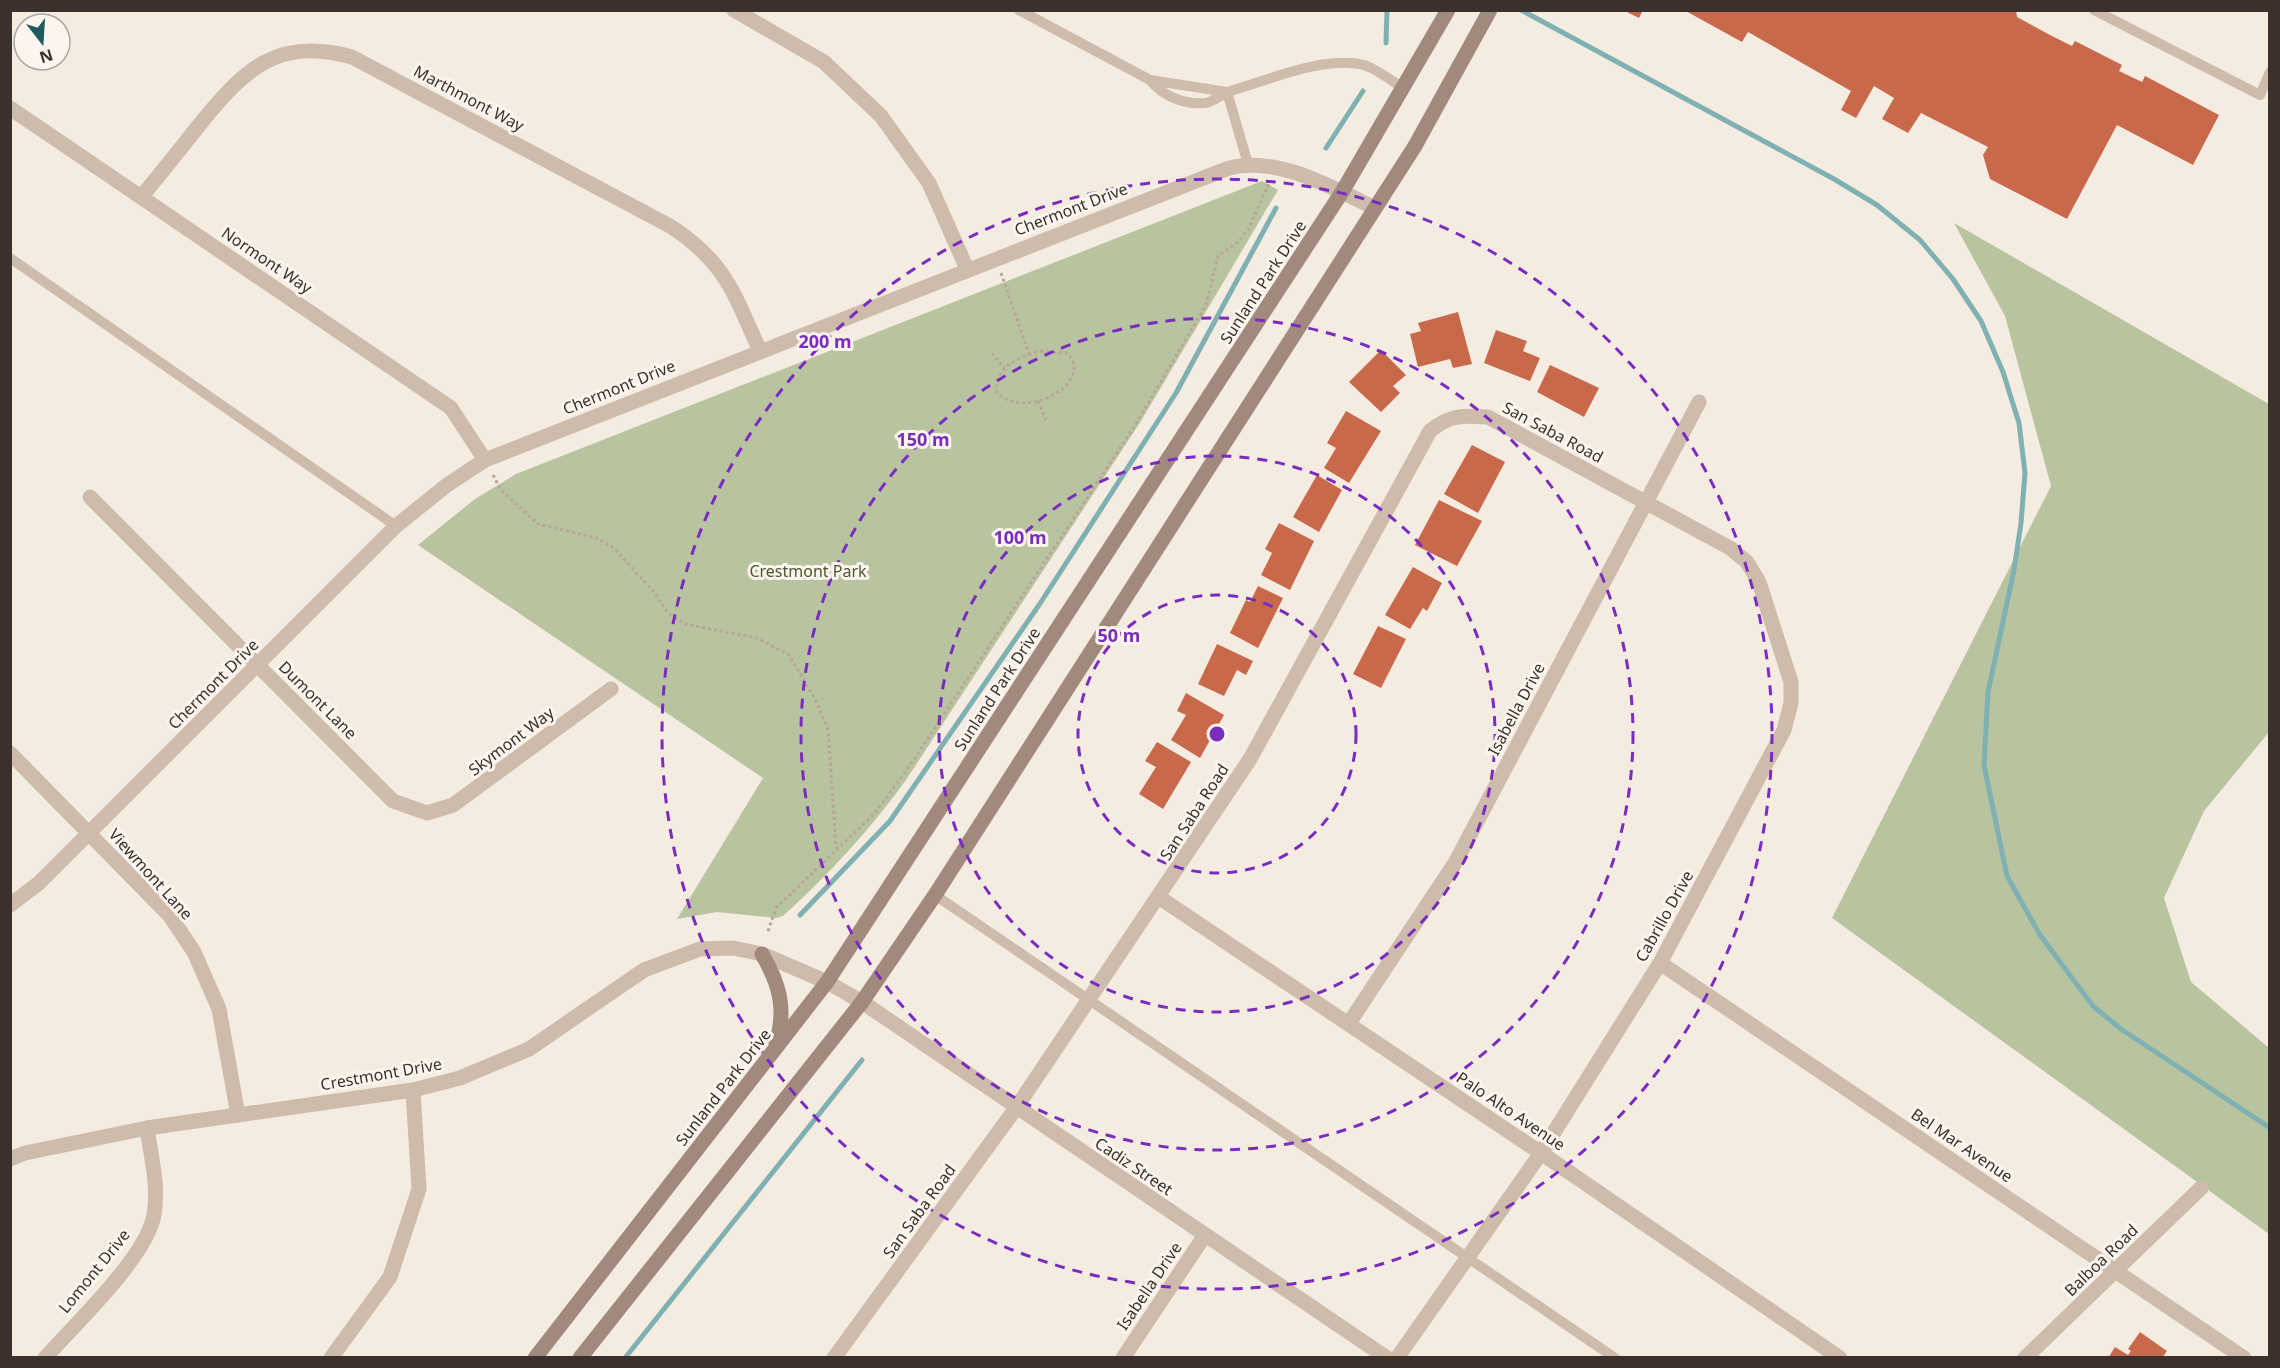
<svg xmlns="http://www.w3.org/2000/svg" width="2280" height="1368" font-family="'Noto Sans',sans-serif">
  <style>
    .green { fill: #b8c4a0 }
    .lines { fill: none; stroke-linecap: round; stroke-linejoin: round }
    .stream { stroke: #7fb0b2; stroke-width: 5 }
    .building { fill: #c8694b }
    .path { stroke: #b9a596; stroke-width: 3; stroke-dasharray: 3 3; stroke-linecap: butt }
    .service { stroke: #cdbbac; stroke-width: 10 }
    .minor { stroke: #cdbbac; stroke-width: 15 }
    .tertiary { stroke: #cdbbac; stroke-width: 15 }
    .secondary { stroke: #a18a7d; stroke-width: 15 }
    .ring { fill: none; stroke: #7b2cbf; stroke-width: 3; stroke-dasharray: 10 8 }
    .labels { text-anchor: middle; dominant-baseline: central; stroke-width: 6; stroke-linejoin: round; paint-order: stroke }
    .street-label { font-size: 16px; fill: #3b302b; stroke: #fbf5ee }
    .park-label { font-size: 16px; fill: #4a5a2e; stroke: #fbf5ee }
    .centre { fill: #7b2cbf; stroke: #fbf5ee; stroke-width: 3 }
    .ring-label { font-size: 18px; text-anchor: middle; font-weight: bold; fill: #7b2cbf; stroke: #fbf5ee; stroke-width: 6; stroke-linejoin: round; paint-order: stroke }
  </style>
  <rect width="100%" height="100%" fill="#f4ebe1"/>
  <path class="green" d="M1262 181 1278 190 1141 421 906 780C870 830 829 874 783 916L776 918 717 912 677 919 763 778 418 545 475 499 516 474Z
    M1954 223 2269 404V732L2204 811 2164 898 2191 982 2269 1048V1234L1832 918 2051 486 2005 316Z"/>
  <g class="lines">
    <path class="stream" d="M1521 10 1834 179 1877 205 1920 240 1953 279 1981 321 2003 372 2019 423 2025 473 2021 523 2014 570 1988 692 1984 765 2007 876 2040 935 2093 1006 2121 1029 2270 1128
      M1386 43 1387 10
      M1326 148 1363 91
      M800 915 890 821 1039 605 1176 393 1276 208
      M625 1358 862 1060"/>
  </g>
  <path class="building" d="M1623 10H1643L1639 18Z
    M1684 10H2016L2017 17 2050 35 2072 46 2075 41 2122 65 2119 71 2142 82 2145 76 2219 115 2193 165 2117 125 2067 219 1990 179 1983 155 1988 147 1921 113 1908 133 1882 119 1894 98 1874 86 1856 118 1841 110 1851 91 1748 32 1742 42Z
    M1458 312 1472 364 1453 368 1450 359 1418 367 1410 334 1421 331 1418 323Z
    M1496 330 1527 341 1523 351 1540 358 1530 381 1484 363Z
    M1381 350 1406 375 1393 386 1400 393 1381 412 1349 382Z
    M1550 365 1599 388 1584 417 1537 392Z
    M1346 411 1381 431 1349 483 1324 468 1336 448 1327 443Z
    M1472 445 1505 462 1478 513 1444 494Z
    M1317 475 1342 490 1319 532 1293 517Z
    M1439 500 1482 521 1457 566 1415 545Z
    M1279 523 1314 541 1290 590 1261 575 1272 553 1265 549Z
    M1413 567 1442 583 1427 611 1423 608 1410 629 1385 615Z
    M1258 586 1283 598 1258 648 1230 633 1246 600 1250 602Z
    M1378 626 1406 639 1381 688 1353 674Z
    M1217 644 1253 661 1246 675 1237 670 1224 696 1198 684Z
    M1186 693 1224 715 1200 758 1171 740 1186 715 1177 711Z
    M1157 742 1191 762 1163 809 1139 794 1156 767 1145 761Z
    M2140 1332 2167 1351 2162 1358H2108L2115 1347 2128 1355 2131 1351 2128 1349Z"/>
  <g class="lines">
    <path class="path" d="M1001 273 1029 354
      M1041 351 1067 353C1097 384 1022 422 997 392 994 367 1021 356 1041 351Z
      M992 353 1004 368
      M1038 401 1047 423
      M493 475 501 490 538 524 597 538 614 548 654 592 668 613 685 624 757 638 789 655 815 699 828 729 836 845 838 850
      M768 931 776 908 875 813 911 764 1134 427 1206 305 1218 256 1237 243 1248 230 1269 183"/>
    <path class="service" d="M1019 10 1150 80
      M2094 10 2260 95 2270 72
      M1150 80 1227 92C1221 96 1213 102 1205 103 1185 105 1162 96 1150 80Z
      M1248 164 1227 92C1267 81 1323 55 1364 65 1377 69 1392 81 1404 89
      M10 258 396 526
      M935 895 1615 1358"/>
    <path class="minor" d="M734 10 824 62 881 116 929 183 967 269
      M10 108 451 408 485 460
      M142 196C162 172 181 148 200 124 244 70 277 36 352 57L670 226C726 262 734 294 760 351
      M90 497 393 801 427 813 453 805 611 689
      M10 753 170 916 194 952 219 1009 238 1115
      M1160 898 1541 1153 1840 1358
      M10 905 39 883 396 526 447 485 485 460 1229 168C1280 156 1330 187 1375 208
      M1660 963 2244 1358
      M1349 1023 1455 863 1699 402
      M2116 1270 2201 1188
      M45 1358C75 1324 146 1258 154 1215 159 1186 151 1157 147 1128
      M834 1358 1016 1108 1250 759 1430 431C1449 415 1464 415 1488 417L1730 548 1747 562 1759 582 1791 682V703L1784 730 1660 963 1541 1153 1397 1358
      M1123 1358 1205 1235"/>
    <path class="tertiary" d="M10 1159 25 1153 147 1128 413 1090 460 1078 529 1049 644 970 700 949 733 948 762 954 827 982 862 1002 1387 1358
      M331 1358 390 1277 419 1189 413 1090
      M2025 1358 2116 1270"/>
    <path class="secondary" d="M762 954C779 983 787 1009 776 1043
      M535 1358 827 982 1342 192 1448 10
      M580 1358 862 1002 935 895 1415 146 1490 10"/>
  </g>
  <g class="ring">
    <circle cx="1217" cy="734" r="139"/>
    <circle cx="1217" cy="734" r="278"/>
    <circle cx="1217" cy="734" r="416"/>
    <circle cx="1217" cy="734" r="555"/>
  </g>
  <g class="labels">
    <g class="street-label">
      <text transform="translate(469 98) rotate(28)">Marthmont Way</text>
      <text transform="translate(1071 209) rotate(-21)">Chermont Drive</text>
      <text transform="translate(267 260) rotate(34)">Normont Way</text>
      <text transform="translate(1263 282) rotate(-57)">Sunland Park Drive</text>
      <text transform="translate(619 387) rotate(-22)">Chermont Drive</text>
      <text transform="translate(1553 432) rotate(28)">San Saba Road</text>
      <text transform="translate(213 684) rotate(-45)">Chermont Drive</text>
      <text transform="translate(997 689) rotate(-57)">Sunland Park Drive</text>
      <text transform="translate(318 700) rotate(45)">Dumont Lane</text>
      <text transform="translate(1516 709) rotate(-62)">Isabella Drive</text>
      <text transform="translate(511 741) rotate(-37)">Skymont Way</text>
      <text transform="translate(1194 812) rotate(-57)">San Saba Road</text>
      <text transform="translate(151 874) rotate(48)">Viewmont Lane</text>
      <text transform="translate(1664 916) rotate(-61)">Cabrillo Drive</text>
      <text transform="translate(381 1074) rotate(-10)">Crestmont Drive</text>
      <text transform="translate(723 1087) rotate(-52)">Sunland Park Drive</text>
      <text transform="translate(1511 1111) rotate(34)">Palo Alto Avenue</text>
      <text transform="translate(1962 1145) rotate(34)">Bel Mar Avenue</text>
      <text transform="translate(1134 1166) rotate(34)">Cadiz Street</text>
      <text transform="translate(919 1211) rotate(-54)">San Saba Road</text>
      <text transform="translate(2101 1260) rotate(-44)">Balboa Road</text>
      <text transform="translate(94 1271) rotate(-51)">Lomont Drive</text>
      <text transform="translate(1149 1286) rotate(-56)">Isabella Drive</text>
    </g>
    <g class="park-label">
      <text x="808" y="571">Crestmont Park</text>
    </g>
  </g>
  <circle cx="1217" cy="734" r="9" class="centre"/>
  <g class="ring-label">
    <text x="825" y="348">200 m</text>
    <text x="923" y="446">150 m</text>
    <text x="1020" y="544">100 m</text>
    <text x="1119" y="642">50 m</text>
  </g>
  <rect width="2280" height="1368" fill="none" stroke="#3b302b" stroke-width="24"/>
  <g transform="translate(42 42) rotate(163)"><circle r="28" fill="#fbf5ee" stroke="#aea6a0" stroke-width="1.5"/>
  <path d="M0-4.5L10 22L0 15L-10 22Z" fill="#1f5a5e"/>
  <text y="-9" font-size="16" font-weight="bold" text-anchor="middle" fill="#3b302b">N</text>
  </g>
</svg>
